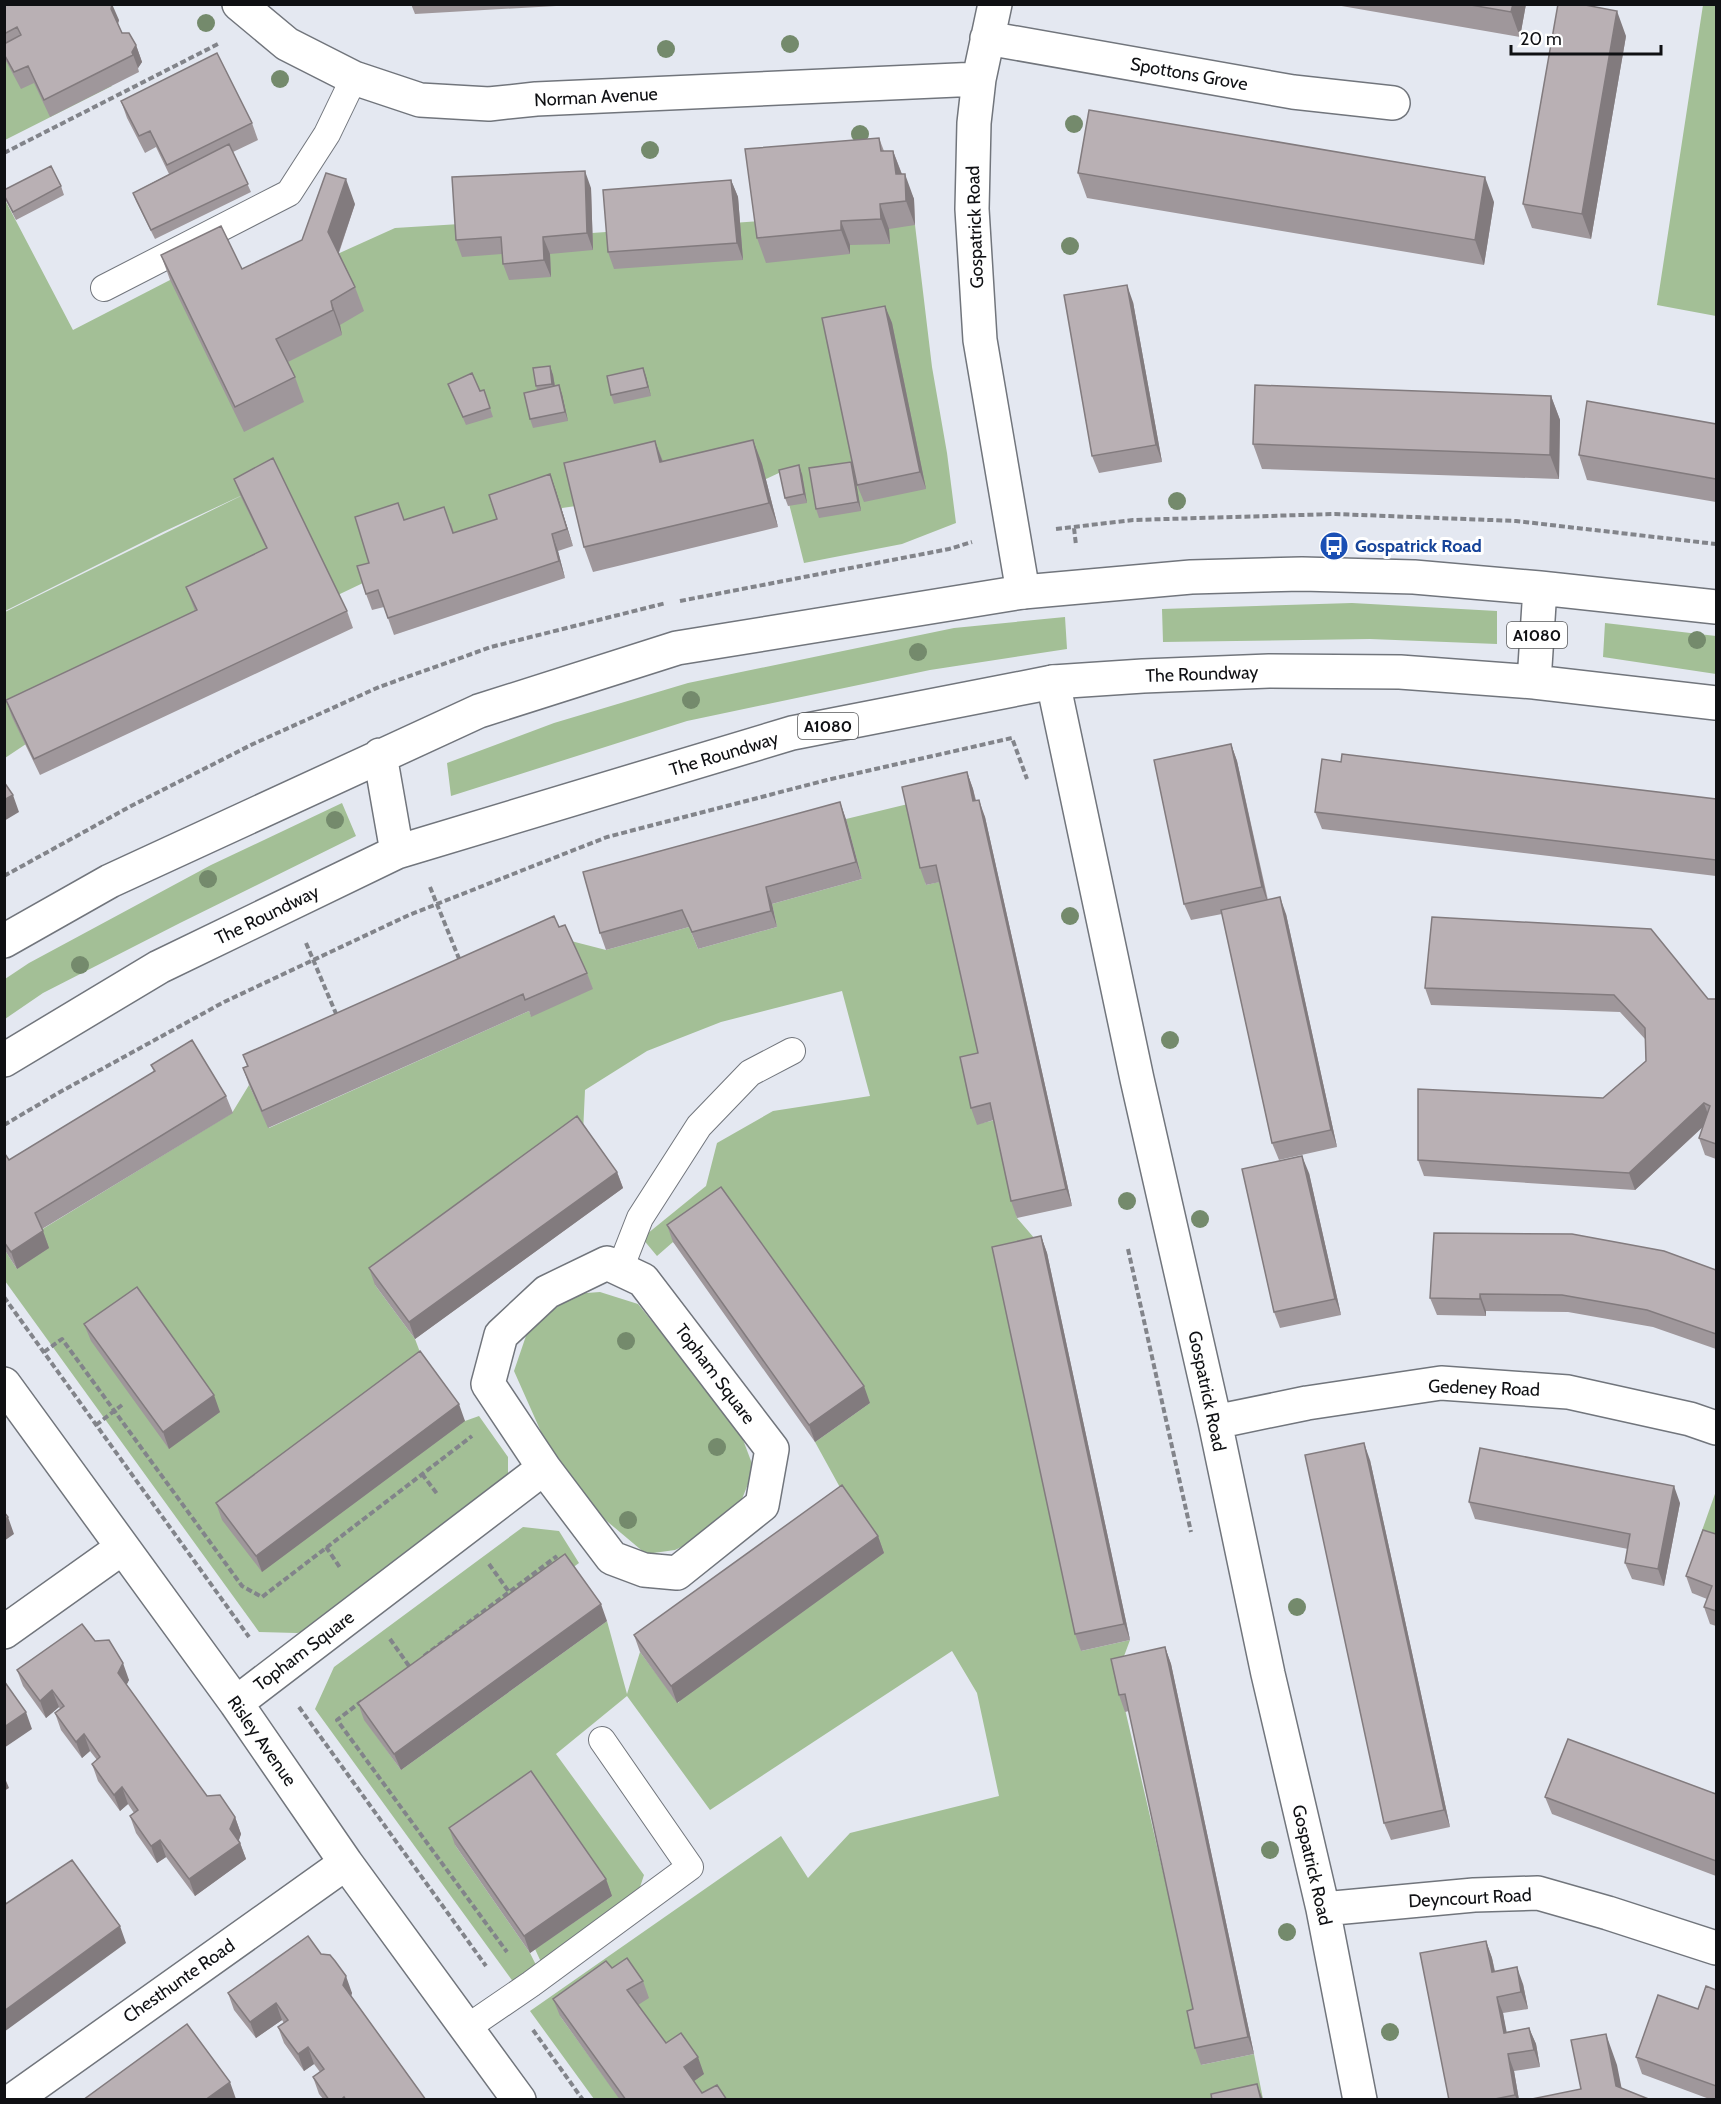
<svg xmlns="http://www.w3.org/2000/svg" width="1721" height="2104" font-family="Cabin,sans-serif">
  <style>
    .green { fill: #a3bf96 }
    .lines { fill: none; stroke-linecap: round; stroke-linejoin: round }
    .service-casing { stroke: #71757c; stroke-width: 28 }
    .minor-casing { stroke: #71757c; stroke-width: 36 }
    .primary-casing { stroke: #71757c; stroke-width: 36 }
    .path { stroke: #82848a; stroke-width: 4; stroke-dasharray: 6 3; stroke-linecap: butt }
    .service { stroke: #fff; stroke-width: 26 }
    .minor { stroke: #fff; stroke-width: 33 }
    .primary { stroke: #fff; stroke-width: 33 }
    .tree { fill: #748a6c }
    .wall { fill: #9f979b }
    .shaded-wall { fill: #827b7e }
    .building { fill: #b9b0b4; stroke: #827b7e; stroke-width: 1.5 }
    .labels { text-anchor: middle; dominant-baseline: central; stroke-width: 6; stroke-linejoin: round; paint-order: stroke }
    .shield { fill: #fff; stroke: #57585a; stroke-width: 1.5 }
    .shield-label { font-size: 16px; font-weight: bold; fill: #0f1013 }
    .street-label { font-size: 18px; fill: #0f1013; stroke: #fff }
    .transit-label { font-size: 18px; font-weight: bold; fill: #164399; stroke: #fff; text-anchor: start }
  </style>
  <rect width="100%" height="100%" fill="#e4e8f1"/>
  <path class="green" d="M1703 5H1716V316L1657 305Z
    M5 8 112 86 5 140Z
    M4 198 73 330 170 280 251 293 395 228 460 224 592 233 774 220 915 225 932 367 947 453 956 523 902 544 804 563 781 472 766 479 562 508 527 564 363 583 26 744 5 758V612L249 492 163 532 5 611Z
    M1352 603 1497 611V644L1370 639 1163 642 1162 609Z
    M1065 617 1067 649 930 670 687 721 451 796 447 763 554 723 688 683 954 628Z
    M1605 623 1716 636V674L1603 657Z
    M342 803 356 836 180 923 43 993 5 1019V979L29 963 211 865Z
    M908 804 926 885 943 881 985 1070 977 1124 996 1120 1017 1218 1047 1253 1081 1651 1130 1640 1117 1675 1199 2026 1201 2065 1254 2054 1263 2099H701L560 2016 620 2099H594L530 2011 781 1836 808 1878 850 1833 999 1796 977 1693 952 1651 710 1810 627 1696 556 1754 644 1875 637 1896 541 1962 535 1949 612 1896 455 1845 530 1953 537 1967 514 1983 315 1709 334 1667 523 1527 559 1531 579 1563 365 1720 401 1770 607 1621 627 1694 640 1652 678 1703 848 1502 815 1442 870 1403 673 1242 657 1256 642 1238 706 1186 717 1143 773 1111 870 1096 842 991 721 1022 647 1051 585 1090 583 1133 375 1285 415 1339 426 1368 465 1421 479 1416 508 1457V1480L308 1631 297 1633 259 1632 5 1281 4 1249 17 1269 41 1230 232 1113 249 1085 269 1128 529 1011 531 1016 571 941 606 950 689 927 698 949 777 927 772 904 862 879 846 819Z
    M600 1292 638 1304 688 1366 742 1437 754 1469 738 1509 712 1532 675 1550 646 1554 596 1512 546 1443 514 1371 528 1330 573 1294Z
    M1716 1491V1545L1699 1539Z"/>
  <g class="lines">
    <g class="service-casing">
      <path id="service" d="M104 288 289 193 327 134 354 78
        M620 1269 640 1218 699 1126 750 1073 792 1051
        M468 2027 531 1984 690 1867 602 1740"/>
    </g>
    <g class="minor-casing">
      <path id="minor" d="M239 4 287 44 354 78 420 100 489 104 536 99 979 79
        M995 4 979 79 974 123 972 209 980 340 1023 592
        M987 38 1293 92 1393 103
        M1053 682 1137 1079 1215 1422 1268 1674 1323 1909 1360 2100
        M4 1384 236 1703 346 1863 519 2100
        M1215 1422 1307 1403 1441 1383 1568 1392 1690 1419 1716 1428
        M4 1632 122 1548
        M236 1703 544 1468 612 1558 644 1570 677 1573 762 1505 772 1449 643 1280 607 1263 547 1292 501 1335 488 1384 544 1468
        M1323 1909 1474 1895 1538 1893 1608 1913 1716 1948
        M13 2100 346 1863"/>
    </g>
    <g class="primary-casing">
      <path id="primary" d="M1534 682 1540 588
        M380 755 397 852
        M4 941 110 881 479 711 677 648 1023 592 1191 577 1302 574 1414 577 1540 588 1716 607
        M4 1060 159 967 397 852 792 733 1053 682 1143 676 1269 671 1400 672 1534 682 1716 703"/>
    </g>
    <path class="path" d="M4 153 220 43
      M1074 528 1076 545
      M1056 529 1133 520 1335 514 1516 521 1716 544
      M680 601 949 549 972 542
      M4 876 131 806 253 744 379 687 491 647 666 603
      M430 887 460 961
      M306 943 337 1016
      M4 1125 60 1092 224 1002 409 915 607 837 827 780 1012 738 1027 779
      M1128 1249 1191 1532
      M4 1297 249 1637
      M44 1352 62 1339 242 1586 262 1597 472 1436
      M96 1425 122 1405
      M422 1474 438 1495
      M326 1547 341 1569
      M489 1564 509 1592
      M390 1639 409 1666
      M424 1656 557 1556
      M362 1701 337 1720 507 1952
      M299 1707 486 1966
      M533 2030 583 2100"/>
    <use href="#service" class="service"/>
    <use href="#minor" class="minor"/>
    <use href="#primary" class="primary"/>
  </g>
  <g class="tree">
    <circle cx="206" cy="23" r="9"/>
    <circle cx="790" cy="44" r="9"/>
    <circle cx="666" cy="49" r="9"/>
    <circle cx="280" cy="79" r="9"/>
    <circle cx="1074" cy="124" r="9"/>
    <circle cx="860" cy="134" r="9"/>
    <circle cx="650" cy="150" r="9"/>
    <circle cx="1070" cy="246" r="9"/>
    <circle cx="1177" cy="501" r="9"/>
    <circle cx="1697" cy="640" r="9"/>
    <circle cx="918" cy="652" r="9"/>
    <circle cx="691" cy="700" r="9"/>
    <circle cx="335" cy="820" r="9"/>
    <circle cx="208" cy="879" r="9"/>
    <circle cx="1070" cy="916" r="9"/>
    <circle cx="80" cy="965" r="9"/>
    <circle cx="1170" cy="1040" r="9"/>
    <circle cx="1127" cy="1201" r="9"/>
    <circle cx="1200" cy="1219" r="9"/>
    <circle cx="626" cy="1341" r="9"/>
    <circle cx="717" cy="1447" r="9"/>
    <circle cx="628" cy="1520" r="9"/>
    <circle cx="1297" cy="1607" r="9"/>
    <circle cx="1270" cy="1850" r="9"/>
    <circle cx="1287" cy="1932" r="9"/>
    <circle cx="1390" cy="2032" r="9"/>
  </g>
  <path class="wall" d="M4 4 119 20 118 24 122 33 136 45 142 62 138 68 139 72 50 117 34 83 21 89 7 63 4 57Z
    M411 4H591L415 14Z
    M1330 4H1526L1520 37Z
    M1626 36 1591 239 1532 228 1523 204Z
    M121 101 252 123 258 140 233 152 251 192 155 239 136 201 133 193 169 174 156 147 145 153 127 118Z
    M879 138 884 151H893L902 174 914 199 915 225 889 229 890 244 850 245V254L766 263 757 238Z
    M1078 173 1494 202 1484 265 1087 198Z
    M731 180 738 197 743 260 614 269 608 252Z
    M61 186 64 195 16 220 4 197V190Z
    M591 188 593 250 550 254 551 277 509 280 503 264 502 254 462 257 456 240Z
    M355 204 339 253 355 287 364 311 340 325 342 335 288 362 295 377 304 402 244 432 170 280 161 255 242 269 302 240Z
    M1133 302 1162 462 1099 473 1092 456Z
    M885 306 892 323 926 489 864 502 857 485Z
    M550 366 553 375 555 386 562 394 568 421 533 428 530 419 537 390 536 386Z
    M643 368 651 396 614 404 611 395Z
    M448 384 480 391 484 390 493 417 466 425Z
    M1551 396 1560 420 1559 479 1262 469 1253 444Z
    M1716 424V502L1587 480 1579 455Z
    M753 440 762 464 778 527 593 572 584 547 655 441 663 461Z
    M854 470 861 511 819 518 816 509Z
    M550 474 556 491 573 546 558 551 565 578 394 635 384 607 372 610 366 594 369 563 405 520 451 523 454 533 497 519Z
    M802 474 807 503 788 506 785 498Z
    M234 479 347 611 353 628 40 775 12 717 6 700 195 611 186 587 266 548 240 495Z
    M1231 744 1237 761 1268 900 1286 914 1337 1147 1279 1160 1272 1143 1222 914 1191 920 1184 904Z
    M1341 762 1716 799V876L1322 829 1315 812Z
    M967 772 973 789 976 800 985 817 1072 1206 1017 1218 1011 1201 994 1120 977 1125 971 1108 978 1053 940 882 926 885 920 868Z
    M846 819 862 879 772 904 777 927 698 949 689 927 606 950 600 933Z
    M559 927 587 973 593 989 531 1017 529 1011 268 1128 249 1085 243 1068 247 1066 243 1055Z
    M1425 988 1716 999V1159L1705 1155 1699 1138 1704 1126 1635 1190 1424 1176 1418 1160 1603 1098 1646 1061 1645 1039 1620 1012 1431 1005Z
    M151 1065 226 1096 233 1113 42 1229 49 1248 17 1269 4 1249V1155L9 1160 154 1072Z
    M617 1172 623 1188 415 1339 375 1285 369 1268Z
    M1309 1173 1341 1315 1280 1328 1274 1312Z
    M667 1225 870 1403 815 1442 673 1242Z
    M1041 1236 1047 1253 1130 1640 1081 1651 1075 1634Z
    M1716 1270V1349L1653 1327 1568 1312 1486 1311V1316L1437 1315 1430 1298Z
    M84 1324 220 1412 169 1449 91 1341Z
    M465 1421 262 1572 222 1520 216 1503Z
    M1370 1460 1450 1827 1391 1840 1384 1823Z
    M1469 1502 1680 1503 1664 1586 1632 1579 1625 1563 1628 1549 1475 1519Z
    M1716 1534V1626L1710 1624 1704 1607 1707 1599 1692 1593 1686 1576Z
    M878 1536 884 1553 677 1703 640 1652 634 1635Z
    M607 1621 401 1770 364 1720 358 1703Z
    M95 1641 129 1680 126 1685 207 1796 235 1817 241 1834 239 1840 246 1859 195 1896 166 1857 157 1863 136 1833 130 1816 134 1813 128 1804 120 1811 98 1781 92 1764 97 1760 90 1751 82 1758 61 1730 55 1713 60 1709 59 1707 46 1718 23 1686 17 1670Z
    M1165 1647 1171 1664 1254 2054 1201 2065 1195 2048 1193 2009 1129 1711 1125 1712 1119 1695Z
    M1716 1794V1876L1552 1814 1545 1797Z
    M449 1828 606 1879 612 1896 530 1953 455 1845Z
    M1486 1941 1492 1958 1495 1971 1523 1984 1528 2009 1503 2013 1506 2032 1529 2028 1536 2044 1540 2067 1514 2071 1519 2100H1449Z
    M321 1954 352 1993 351 1996 426 2100H324L319 2094 313 2077 320 2072 314 2064 304 2071 284 2043 278 2027 284 2023 282 2020 256 2038 234 2010 228 1993Z
    M612 1968 643 1981 649 1998 638 2005 666 2043 704 2074 694 2081 702 2093 727 2100H620L560 2016 553 1999Z
    M1716 1990V2100H1712L1642 2074 1636 2057 1698 2009Z"/>
  <path class="shaded-wall" d="M112 4 119 20 117 26 111 9Z
    M1513 4H1526L1520 37 1511 12Z
    M1617 11 1626 36 1591 239 1582 214Z
    M136 45 142 62 138 68 132 52Z
    M893 151 902 175 896 174Z
    M585 171 591 188 593 250 587 233Z
    M905 174 914 199 915 225 906 201Z
    M1485 177 1494 202 1484 265 1475 240Z
    M346 179 355 204 337 257 328 232Z
    M731 180 738 197 743 260 737 243Z
    M880 204 889 229 890 244 881 219Z
    M841 221 850 245V254L841 230Z
    M543 237 550 254 551 277 544 260Z
    M1127 285 1133 302 1162 462 1156 445Z
    M331 301 340 325 342 335 333 310Z
    M885 306 892 323 926 489 920 472Z
    M550 366 553 375 556 393 552 384Z
    M643 368 646 376 651 396 648 387Z
    M559 385 562 394 568 421 565 412Z
    M1551 396 1560 420 1559 479 1550 455Z
    M753 440 762 464 778 527 769 503Z
    M655 441 664 466 660 462Z
    M851 462 854 470 861 511 858 502Z
    M799 465 802 474 807 503 804 494Z
    M550 474 556 491 573 546 567 529Z
    M552 534 558 551 565 578 559 561Z
    M1231 744 1237 761 1268 904 1262 887Z
    M967 772 973 789 979 818 973 801Z
    M13 795 19 812 4 821V800Z
    M979 800 985 817 1072 1206 1066 1189Z
    M840 802 846 819 862 879 856 862Z
    M766 887 772 904 777 927 771 911Z
    M1280 897 1286 914 1337 1147 1331 1130Z
    M1704 1103 1710 1120 1635 1190 1629 1173Z
    M1302 1156 1309 1173 1341 1315 1335 1299Z
    M617 1172 623 1188 415 1339 409 1322Z
    M43 1231 49 1248 17 1269 11 1252Z
    M1041 1236 1047 1253 1130 1640 1124 1624Z
    M1480 1294 1486 1311V1316L1480 1299Z
    M864 1386 870 1403 815 1442 809 1425Z
    M214 1395 220 1412 169 1449 163 1432Z
    M459 1404 465 1421 262 1572 256 1556Z
    M1364 1443 1370 1460 1450 1827 1444 1810Z
    M1674 1486 1680 1503 1664 1586 1658 1569Z
    M8 1517 14 1534 4 1541V1520Z
    M878 1536 884 1553 677 1703 671 1686Z
    M601 1604 607 1621 401 1770 394 1754Z
    M1165 1647 1171 1664 1254 2054 1248 2037Z
    M123 1663 129 1680 124 1690 118 1673Z
    M52 1690 59 1707 46 1718 40 1701Z
    M26 1712 32 1729 4 1748V1727Z
    M84 1734 90 1751 82 1758 76 1742Z
    M4 1776 9 1788 4 1791Z
    M122 1787 128 1804 120 1811 114 1795Z
    M235 1817 241 1834 237 1845 240 1843 246 1859 195 1896 189 1879 230 1829Z
    M160 1840 166 1857 157 1863 151 1846Z
    M606 1879 612 1896 530 1953 524 1936Z
    M120 1926 126 1943 4 2032V2011Z
    M1486 1941 1492 1958 1498 1989 1492 1972Z
    M1517 1967 1523 1984 1528 2009 1521 1992Z
    M346 1976 352 1993 349 2002 343 1985Z
    M1497 1997 1503 2013 1510 2049 1504 2033Z
    M276 2003 282 2020 256 2038 250 2022Z
    M1529 2028 1536 2044 1540 2067 1534 2050Z
    M1606 2034 1617 2065 1624 2100 1616 2086Z
    M308 2047 314 2064 304 2071 298 2054Z
    M1508 2054 1514 2071 1519 2100H1517L1515 2095Z
    M698 2057 704 2074 690 2084 684 2067Z
    M230 2082 236 2099 234 2100H205Z
    M1257 2084 1263 2100H1261Z"/>
  <path class="building" d="M4 4H112L111 9 122 33H129L136 45 132 52 133 55 44 100 28 66 14 72 4 54V44L21 35 17 27 4 34Z
    M1465 4H1513L1511 12Z
    M1558 4H1580L1617 11 1582 214 1523 204Z
    M217 53 252 123 167 165 150 131 139 136 121 101Z
    M1089 110 1485 177 1475 240 1078 173Z
    M879 138 881 151H893L896 174H905L906 201 880 204 881 219 841 221V230L757 238 745 149Z
    M229 144 248 184 151 230 133 193Z
    M51 166 61 186 13 212 4 195V190Z
    M585 171 587 233 543 237 544 260 503 264 501 237 456 240 452 177Z
    M326 173 346 179 328 232 355 287 331 301 333 310 276 339 295 377 235 407 161 255 221 226 242 269 302 240Z
    M731 180 737 243 608 252 603 190Z
    M1127 285 1156 445 1092 456 1064 295Z
    M885 306 920 472 857 485 822 318Z
    M550 366 552 384 536 386 533 368Z
    M643 368 648 387 611 395 607 376Z
    M472 373 480 391 484 390 490 408 463 417 448 384Z
    M559 385 565 412 530 419 524 393Z
    M1255 385 1551 396 1550 455 1253 444Z
    M1587 401 1716 424V479L1579 455Z
    M753 440 769 503 584 547 564 463 655 441 660 462Z
    M273 458 347 611 34 759 6 700 197 610 186 587 267 548 234 479Z
    M851 462 858 502 816 509 809 468Z
    M799 465 804 494 785 498 779 470Z
    M550 474 567 529 552 534 559 561 388 618 378 590 366 594 357 566 369 563 355 517 398 503 404 520 444 507 453 533 497 519 489 495Z
    M1231 744 1262 887 1184 904 1154 760Z
    M1342 754 1716 799V860L1315 812 1322 759 1341 762Z
    M967 772 973 801 979 800 1066 1189 1011 1201 990 1103 971 1108 960 1057 978 1053 936 865 920 868 902 787Z
    M4 782 13 795 4 800Z
    M840 802 856 862 766 887 771 911 692 932 682 910 600 933 583 872Z
    M1280 897 1331 1130 1272 1143 1221 910Z
    M554 916 559 927 565 925 587 973 525 1000 523 994 262 1111 243 1068 248 1066 243 1055Z
    M1432 917 1651 929 1708 999H1716V1144L1699 1138 1710 1106 1704 1103 1629 1173 1418 1160V1089L1603 1098 1646 1061 1645 1028 1614 995 1425 988Z
    M192 1040 226 1096 35 1213 43 1231 11 1252 4 1242V1155L5 1154 9 1160 155 1071 151 1065Z
    M577 1116 617 1172 409 1322 369 1268Z
    M1302 1156 1335 1299 1274 1312 1242 1169Z
    M721 1187 864 1386 809 1425 667 1225Z
    M1434 1233 1572 1234 1664 1251 1716 1270V1334L1647 1310 1562 1295 1480 1294V1299L1430 1298Z
    M1041 1236 1124 1624 1075 1634 992 1247Z
    M137 1287 214 1395 163 1432 84 1324Z
    M420 1351 459 1404 256 1556 216 1503Z
    M1364 1443 1444 1810 1384 1823 1305 1455Z
    M1480 1448 1674 1486 1658 1569 1625 1563 1630 1534 1469 1502Z
    M842 1485 878 1536 671 1686 634 1635Z
    M4 1512 8 1517 4 1520Z
    M1703 1530 1716 1534V1611L1704 1607 1712 1586 1686 1576Z
    M565 1554 601 1604 394 1754 358 1703Z
    M82 1624 95 1641 109 1640 123 1663 118 1673 207 1796 220 1795 235 1817 230 1829 240 1843 189 1879 160 1840 151 1846 130 1816 138 1810 122 1787 114 1795 92 1764 100 1757 84 1734 76 1742 55 1713 64 1706 52 1690 40 1701 17 1670Z
    M1165 1647 1248 2037 1195 2048 1187 2011 1193 2009 1125 1694 1119 1695 1111 1659Z
    M4 1681 26 1712 4 1727Z
    M1568 1739 1716 1794V1861L1545 1797Z
    M531 1771 606 1879 524 1936 449 1828Z
    M72 1860 120 1926 4 2011V1905Z
    M308 1936 321 1954 330 1955 335 1961 346 1976 343 1985 426 2100H346L344 2097 341 2100H329L313 2077 324 2069 308 2047 298 2054 278 2027 288 2020 276 2003 250 2022 228 1993Z
    M1486 1941 1492 1972 1517 1967 1521 1992 1497 1997 1504 2033 1529 2028 1534 2050 1508 2054 1515 2095 1490 2100H1449L1420 1953Z
    M627 1958 643 1981 627 1990 666 2043 681 2033 698 2057 684 2067 702 2093 717 2085 727 2100H626L553 1999 606 1961 612 1968Z
    M1706 1986 1716 1990V2086L1636 2057 1658 1995 1698 2009Z
    M187 2024 230 2082 205 2100H83Z
    M1606 2034 1616 2086 1651 2100H1527L1581 2089 1571 2040Z
    M1257 2084 1261 2100H1212L1211 2094Z"/>
  <defs>
    <g id="bus-disc" transform="scale(1.5)"><circle r="9.5" fill="#1a4fb4" stroke="#fff"/><path d="M-5-6H5V4H4V6H2V4H-2V6H-4V4H-5ZM-3.5-4V0h7V-4ZM-3.5 1.2v1.5H-2V1.2ZM2 1.2v1.5H3.5V1.2Z" fill="#fff"/></g>
  </defs>
  <g fill-rule="evenodd">
    <use href="#bus-disc" x="1334" y="546"/>
  </g>
  <g class="labels">
    <g class="shield">
      <rect x="1507" y="622" width="60" height="26" rx="4.5"/>
      <rect x="798" y="713" width="60" height="26" rx="4.5"/>
    </g>
    <g class="shield-label">
      <text x="1537" y="635">A1080</text>
      <text x="828" y="726">A1080</text>
    </g>
    <g class="street-label">
      <text transform="translate(1189 74) rotate(10)">Spottons Grove</text>
      <text transform="translate(596 97) rotate(-3)">Norman Avenue</text>
      <text transform="translate(975 227) rotate(-92)">Gospatrick Road</text>
      <text transform="translate(1202 674) rotate(-2)">The Roundway</text>
      <text transform="translate(724 754) rotate(-17)">The Roundway</text>
      <text transform="translate(267 915) rotate(-26)">The Roundway</text>
      <text transform="translate(715 1374) rotate(53)">Topham Square</text>
      <text transform="translate(1484 1388) rotate(2)">Gedeney Road</text>
      <text transform="translate(1207 1391) rotate(78)">Gospatrick Road</text>
      <text transform="translate(304 1651) rotate(-37)">Topham Square</text>
      <text transform="translate(262 1741) rotate(55)">Risley Avenue</text>
      <text transform="translate(1312 1865) rotate(77)">Gospatrick Road</text>
      <text transform="translate(1470 1898) rotate(-3)">Deyncourt Road</text>
      <text transform="translate(179 1981) rotate(-35)">Chesthunte Road</text>
    </g>
    <g class="transit-label">
      <text x="1355" y="546">Gospatrick Road</text>
    </g>
  </g>
  <rect width="1721" height="2104" fill="none" stroke="#0f1013" stroke-width="12"/>
  <path d="M1511 45v9h150v-9" fill="none" stroke="#0f1013" stroke-width="3"/>
  <text x="1520" y="45" font-size="18" fill="#0f1013" stroke="#ffffff" stroke-width="4.5" paint-order="stroke">20 m</text>
</svg>
